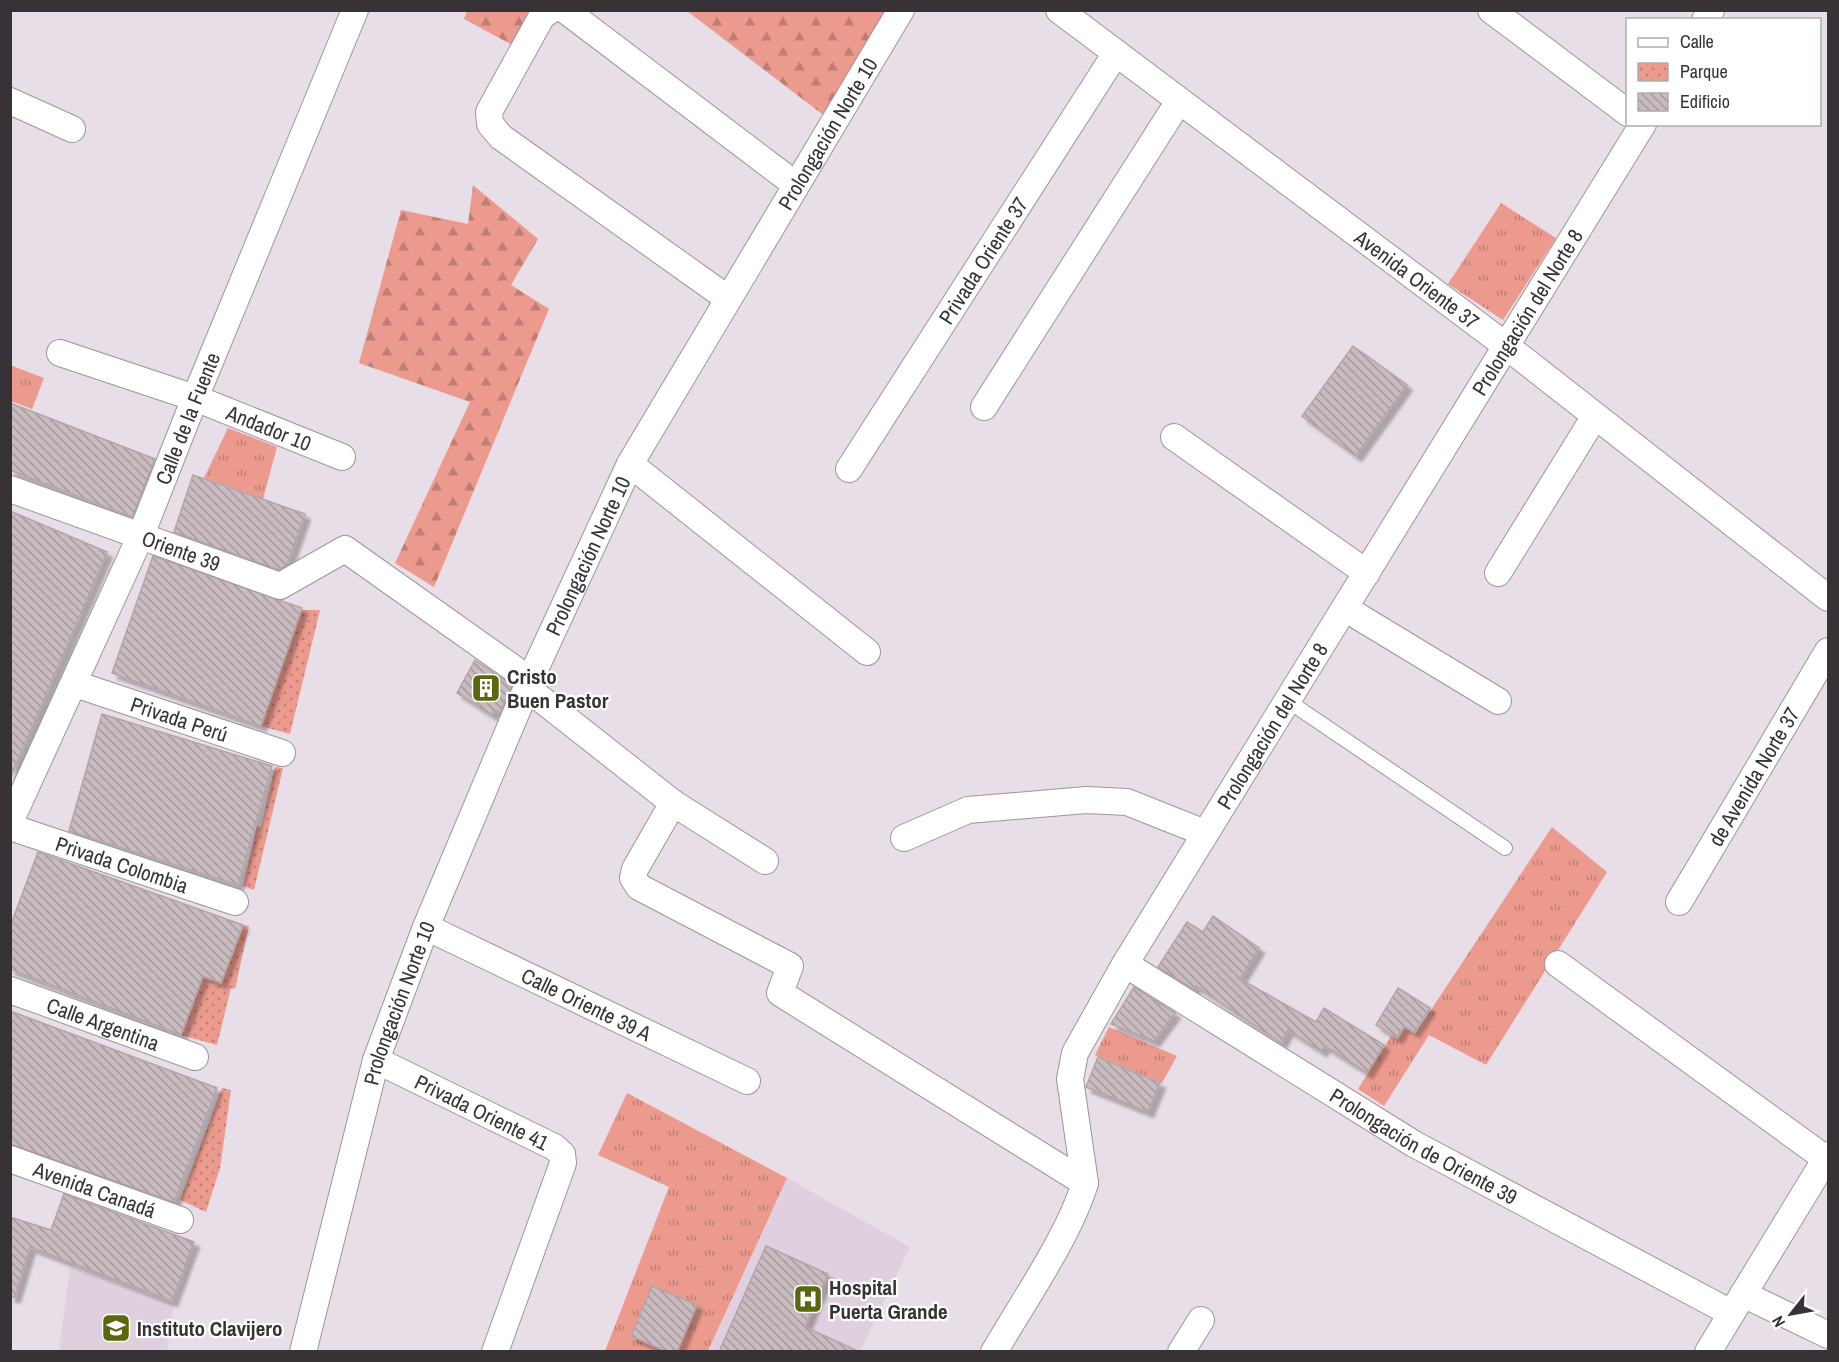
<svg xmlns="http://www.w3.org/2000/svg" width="1839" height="1362" font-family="'Archivo Narrow',sans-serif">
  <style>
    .built { fill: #e0cfde }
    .grass { fill: url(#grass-tufts) }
    .forest { fill: url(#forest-firs) }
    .park { fill: url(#park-dots) }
    .building { fill: url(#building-back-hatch); stroke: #b3a4a8; stroke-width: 1.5; filter: url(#shadow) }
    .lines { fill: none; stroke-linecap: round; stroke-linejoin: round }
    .lane-casing { stroke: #9e949d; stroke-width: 16 }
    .street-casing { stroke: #9e949d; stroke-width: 28 }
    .lane { stroke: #fff; stroke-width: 14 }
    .street { stroke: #fff; stroke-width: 26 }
    .labels { text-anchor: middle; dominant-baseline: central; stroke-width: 4.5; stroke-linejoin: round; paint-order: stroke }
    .street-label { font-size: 21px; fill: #363235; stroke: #fff }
    .poi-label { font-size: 21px; font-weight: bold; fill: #363235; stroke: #fff; text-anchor: start }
  </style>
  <defs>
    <pattern id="grass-tufts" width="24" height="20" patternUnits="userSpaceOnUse" patternTransform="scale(1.5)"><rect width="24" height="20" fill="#eb9a8d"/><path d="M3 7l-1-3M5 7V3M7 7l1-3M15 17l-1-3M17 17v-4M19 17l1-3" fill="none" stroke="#bf7e74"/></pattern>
    <pattern id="forest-firs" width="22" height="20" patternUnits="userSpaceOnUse" patternTransform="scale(1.5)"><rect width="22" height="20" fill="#eb9a8d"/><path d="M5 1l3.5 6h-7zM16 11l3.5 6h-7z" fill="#bf7e74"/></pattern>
    <pattern id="park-dots" width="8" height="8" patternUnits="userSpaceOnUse" patternTransform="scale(1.5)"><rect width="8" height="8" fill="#eb9a8d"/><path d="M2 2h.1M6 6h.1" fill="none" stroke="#bf7e74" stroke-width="1.8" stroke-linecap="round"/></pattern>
    <pattern id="building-back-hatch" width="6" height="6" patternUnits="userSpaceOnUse" patternTransform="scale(1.5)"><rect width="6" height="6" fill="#c9bbbf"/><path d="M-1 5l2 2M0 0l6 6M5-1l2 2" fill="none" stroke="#a4999c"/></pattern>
    <filter id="shadow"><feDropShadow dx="5.5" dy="5.5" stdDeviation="1.5" flood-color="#0004"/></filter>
  </defs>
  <rect width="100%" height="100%" fill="#e8dee7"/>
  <path class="built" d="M787 1178 910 1247 860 1351 708 1352Z
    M70 1267 174 1304 167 1351H59Z"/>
  <path class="grass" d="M1501 203 1556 238 1503 320 1448 284Z
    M10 365 44 378 32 409 11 401Z
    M228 428 277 447 263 499 204 478Z
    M1552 827 1607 872 1486 1065 1429 1035 1384 1106 1358 1089 1391 1036 1398 1039 1405 1028 1415 1034Z
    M1109 1027 1177 1056 1162 1083 1095 1055Z
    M627 1093 787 1178 708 1351H605L669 1187 598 1155Z"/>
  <path class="forest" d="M467 11H533L514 46 464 19Z
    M687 11H887L826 117Z
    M473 185 538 239 511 285 549 309 434 587 395 563 470 402 359 363 401 210 468 224Z"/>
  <path class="park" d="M302 610H320L290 734 261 726Z
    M275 767 283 768 254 890 243 886 257 826 261 827Z
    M244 925 249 926 235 989 231 988 217 1045 181 1035 203 977 221 984Z
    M222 1088 231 1090 220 1168 206 1212 180 1200Z"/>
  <path class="building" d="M1353 346 1407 385 1356 456 1302 416Z
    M10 403 155 459 132 517 10 470Z
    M193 475 305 514 287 565 279 570 174 532Z
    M10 511 107 552 10 779Z
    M153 556 302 608 261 726 112 673Z
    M475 660 512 685 500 713 495 710 492 715 457 693Z
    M102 714 272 766 238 885 69 831Z
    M38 852 243 925 221 983 203 976 181 1035 10 969V927Z
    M1213 916 1259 948 1240 979 1316 1022 1324 1008 1384 1045 1367 1073 1325 1046 1321 1051 1288 1030 1281 1043 1196 986 1193 989 1158 967 1187 922 1203 932Z
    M1134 987 1175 1013 1154 1041 1111 1024Z
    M1398 988 1430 1008 1414 1032 1404 1026 1397 1038 1376 1025Z
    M10 1011 217 1088 174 1202 10 1144Z
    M1098 1057 1160 1083 1148 1112 1086 1087Z
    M64 1194 194 1242 172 1301 30 1247 15 1297H10V1217L51 1230Z
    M766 1246 828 1274 805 1327 860 1352H719Z
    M652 1286 697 1305 677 1352H668L631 1336Z"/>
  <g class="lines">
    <g class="lane-casing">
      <path id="lane" d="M1288 701 1505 848"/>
    </g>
    <g class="street-casing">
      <g id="street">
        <path d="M551 10 542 16 489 112 490 124 501 137 727 298"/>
        <path d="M565 10 796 185"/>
        <path id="s1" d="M1059 10 1505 345 1828 598"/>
        <path d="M1491 10 1628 113"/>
        <path d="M1705 20 1711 10"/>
        <path d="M10 101 72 129"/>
        <path id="s2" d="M60 353 195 398 342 457"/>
        <path d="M984 407 1179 101"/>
        <path d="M1174 437 1367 573"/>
        <path d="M630 464 867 652"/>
        <path id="s3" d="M849 469 1116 53"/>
        <path id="s4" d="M10 489 280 586 345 549 530 680"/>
        <path d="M1498 573 1595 416"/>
        <path d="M1346 609 1498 701"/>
        <path id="s5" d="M75 684 282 753"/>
        <path d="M527 688 673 803 765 861"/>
        <path d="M673 803 635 869 633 878 639 887 790 966 780 993 1085 1183"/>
        <path id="s6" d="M10 822 141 535 195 398 355 10"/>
        <path id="s7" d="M10 827 235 902"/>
        <path d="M904 838 968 810 1086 800 1127 802 1205 833"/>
        <path id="s8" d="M1679 902 1828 651"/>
        <path id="s9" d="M426 927 747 1081"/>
        <path id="s10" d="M1125 964 1414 1144 1731 1313"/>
        <path d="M1558 964 1826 1159"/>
        <path id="s11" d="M10 990 195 1057"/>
        <path id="s12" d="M376 1060 554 1147 562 1154 563 1163 495 1352"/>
        <path id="s13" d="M10 1159 180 1220"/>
        <path d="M1743 1294 1828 1335"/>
        <path id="s14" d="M303 1352 376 1060 426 927 530 680 630 464 901 10"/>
        <path id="s15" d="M994 1352C1023 1302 1069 1236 1085 1183L1070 1079 1075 1053 1125 964 1643 124"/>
        <path d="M1181 1352 1201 1320"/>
        <path d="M1708 1352 1828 1155"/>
      </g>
    </g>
    <use href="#lane" class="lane"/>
    <use href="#street" class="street"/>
  </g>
  <defs>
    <g id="building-square" transform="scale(1.5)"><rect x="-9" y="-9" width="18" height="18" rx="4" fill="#59670e" stroke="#fff"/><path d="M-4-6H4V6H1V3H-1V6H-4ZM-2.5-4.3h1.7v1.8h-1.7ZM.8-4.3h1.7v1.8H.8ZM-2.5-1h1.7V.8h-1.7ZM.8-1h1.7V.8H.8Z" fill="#fff"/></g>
    <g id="hospital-square" transform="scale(1.5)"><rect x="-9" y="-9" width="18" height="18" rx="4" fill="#59670e" stroke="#fff"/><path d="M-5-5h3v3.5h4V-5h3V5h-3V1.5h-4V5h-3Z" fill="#fff"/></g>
    <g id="school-square" transform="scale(1.5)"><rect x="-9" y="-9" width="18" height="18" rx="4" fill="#59670e" stroke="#fff"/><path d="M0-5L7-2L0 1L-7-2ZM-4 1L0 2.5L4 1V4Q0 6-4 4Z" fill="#fff"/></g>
  </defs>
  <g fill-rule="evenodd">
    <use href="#building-square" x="486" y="688"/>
    <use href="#hospital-square" x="808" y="1299"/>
    <use href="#school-square" x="116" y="1328"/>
  </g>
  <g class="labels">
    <g class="street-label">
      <text stroke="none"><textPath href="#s14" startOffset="1334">Prolongación Norte 10</textPath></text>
      <text stroke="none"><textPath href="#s3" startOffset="248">Privada Oriente 37</textPath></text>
      <text stroke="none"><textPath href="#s1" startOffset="448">Avenida Oriente 37</textPath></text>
      <text stroke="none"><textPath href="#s15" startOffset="1192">Prolongación del Norte 8</textPath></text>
      <text stroke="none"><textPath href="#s6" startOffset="441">Calle de la Fuente</textPath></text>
      <text stroke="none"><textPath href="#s2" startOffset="222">Andador 10</textPath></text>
      <text stroke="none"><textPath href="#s4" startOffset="182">Oriente 39</textPath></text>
      <text stroke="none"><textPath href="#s14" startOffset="848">Prolongación Norte 10</textPath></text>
      <text stroke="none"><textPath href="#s5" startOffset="110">Privada Perú</textPath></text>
      <text stroke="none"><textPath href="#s15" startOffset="706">Prolongación del Norte 8</textPath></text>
      <text stroke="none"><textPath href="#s8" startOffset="146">de Avenida Norte 37</textPath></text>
      <text stroke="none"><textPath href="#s7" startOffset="118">Privada Colombia</textPath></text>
      <text stroke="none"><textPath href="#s14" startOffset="362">Prolongación Norte 10</textPath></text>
      <text stroke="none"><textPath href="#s9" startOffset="178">Calle Oriente 39 A</textPath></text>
      <text stroke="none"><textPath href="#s11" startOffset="99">Calle Argentina</textPath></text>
      <text stroke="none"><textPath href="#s12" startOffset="118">Privada Oriente 41</textPath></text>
      <text stroke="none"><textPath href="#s10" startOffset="350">Prolongación de Oriente 39</textPath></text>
      <text stroke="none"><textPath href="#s13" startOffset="90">Avenida Canadá</textPath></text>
    </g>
    <g class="poi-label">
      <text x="507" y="676">Cristo<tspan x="507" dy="24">Buen Pastor</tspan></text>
      <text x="829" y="1287">Hospital<tspan x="829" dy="24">Puerta Grande</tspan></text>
      <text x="137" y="1328">Instituto Clavijero</text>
    </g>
  </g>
  <rect width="1839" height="1362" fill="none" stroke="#363235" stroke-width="24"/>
  <rect x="1626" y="18" width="195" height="108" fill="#ffffff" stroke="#afadae" stroke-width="1.5"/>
  <rect x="1638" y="38" width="30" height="9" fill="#ffffff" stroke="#afadae" stroke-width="1.5"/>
  <text x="1680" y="48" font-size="18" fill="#363235">Calle</text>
  <rect x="1638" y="63" width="30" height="18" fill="url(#park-dots)" stroke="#afadae" stroke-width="1.5"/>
  <text x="1680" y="78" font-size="18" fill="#363235">Parque</text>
  <rect x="1638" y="93" width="30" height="18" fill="url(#building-back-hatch)" stroke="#afadae" stroke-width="1.5"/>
  <text x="1680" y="108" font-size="18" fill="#363235">Edificio</text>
  <g transform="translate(1791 1314) rotate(239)" stroke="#ffffff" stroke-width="4.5" paint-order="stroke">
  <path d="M0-4.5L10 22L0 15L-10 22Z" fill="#363235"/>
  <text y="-9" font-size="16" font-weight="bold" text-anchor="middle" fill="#363235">N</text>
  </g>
</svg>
